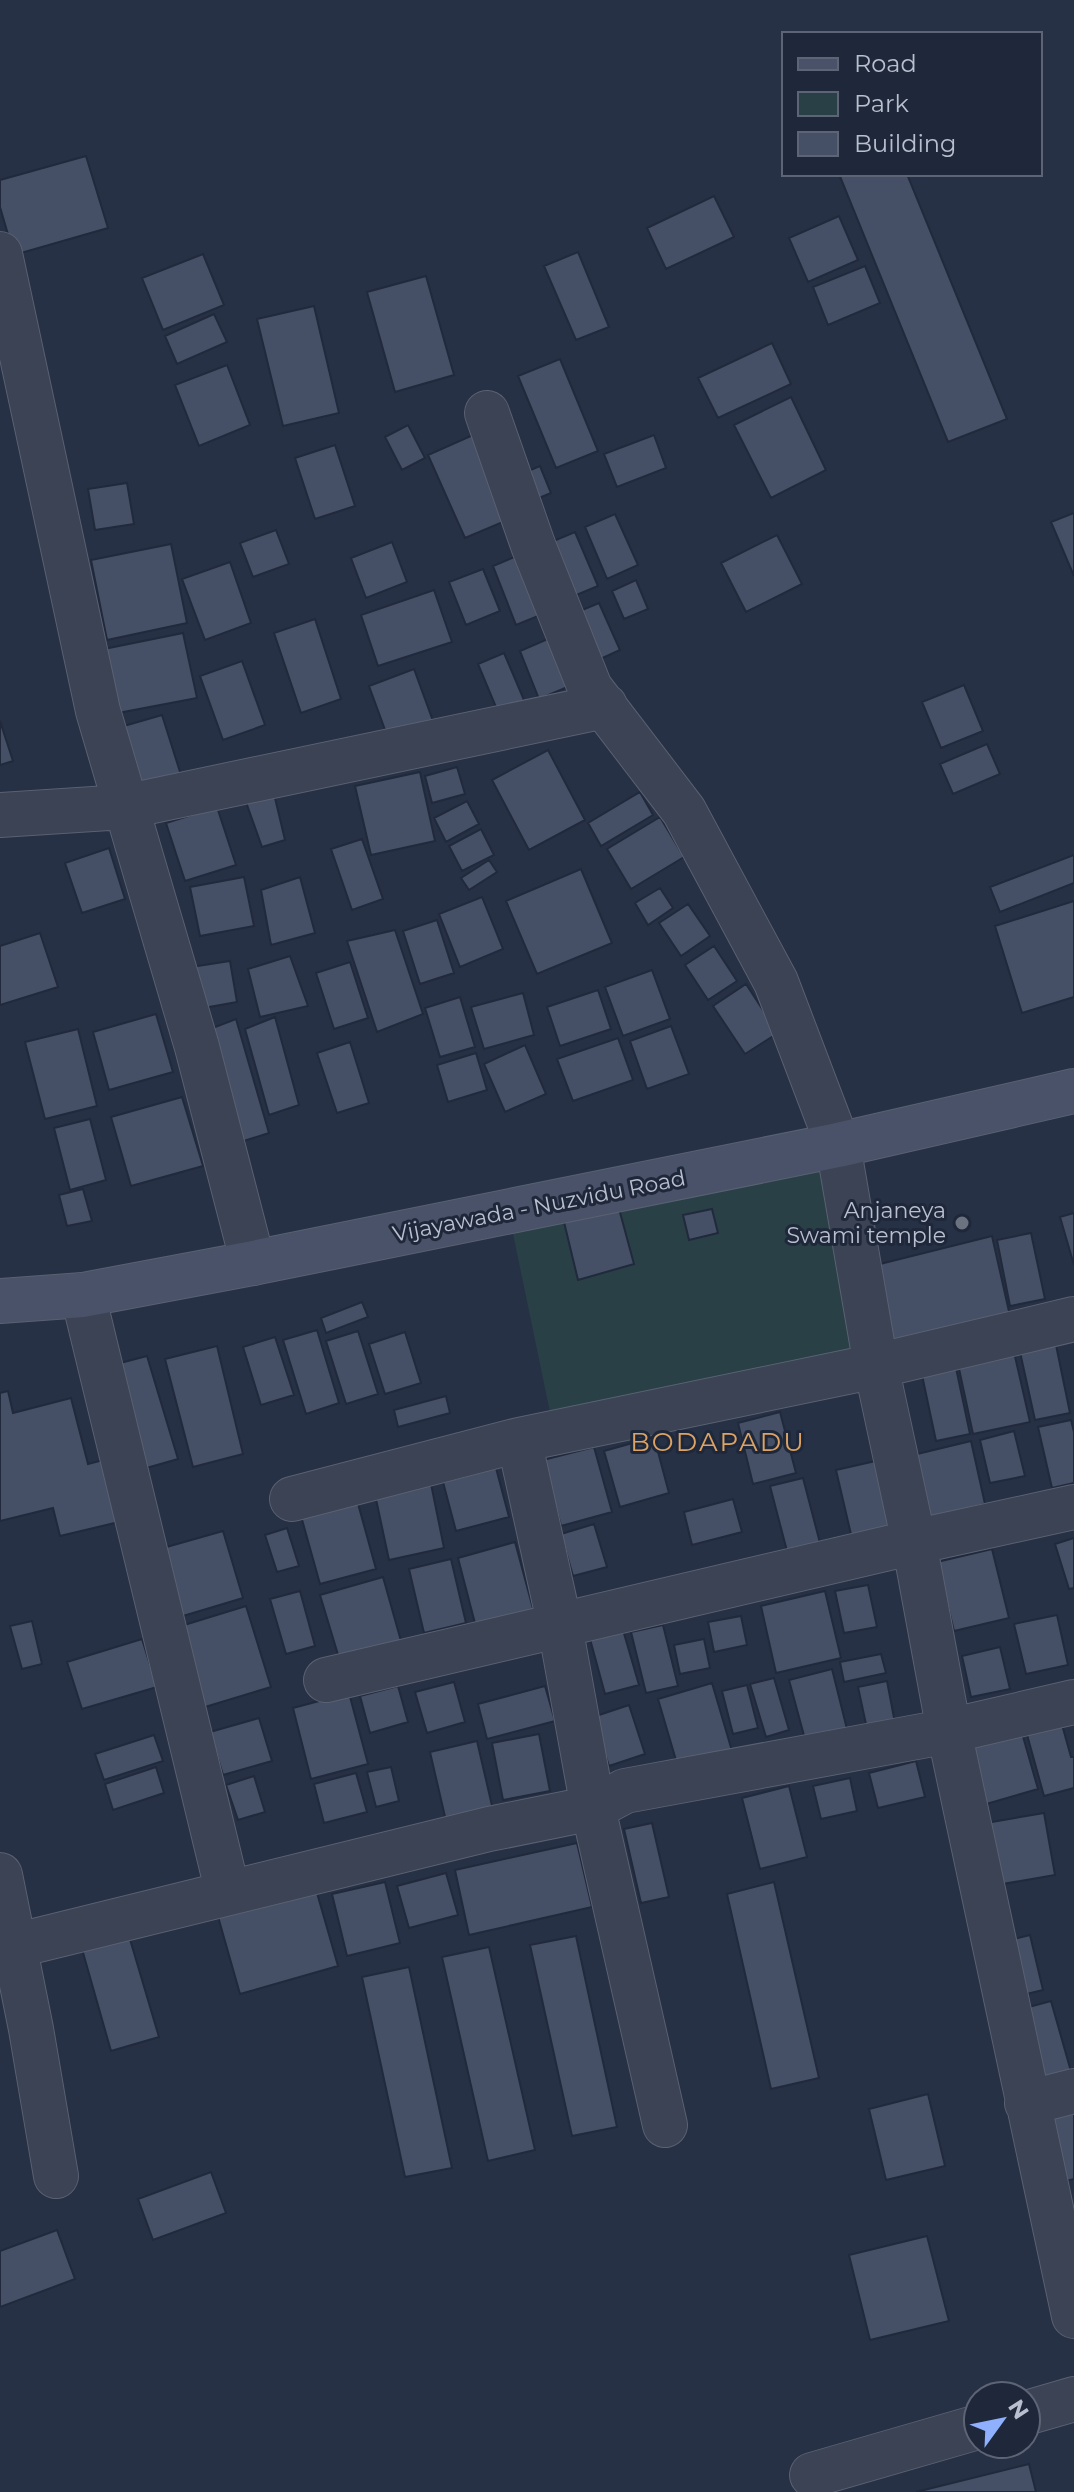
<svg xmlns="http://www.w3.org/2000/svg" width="1074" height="2492" font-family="Montserrat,sans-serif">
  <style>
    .green { fill: #284046 }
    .building { fill: #455067; stroke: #212a3c; stroke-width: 2 }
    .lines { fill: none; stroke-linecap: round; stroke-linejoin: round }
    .street-casing { stroke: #596172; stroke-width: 46 }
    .secondary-casing { stroke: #596172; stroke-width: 46 }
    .street { stroke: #3b4354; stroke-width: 44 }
    .secondary { stroke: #495268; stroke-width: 44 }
    .worship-dot { fill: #6b7280; stroke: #1f283a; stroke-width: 3 }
    .labels { text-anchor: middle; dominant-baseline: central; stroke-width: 6; stroke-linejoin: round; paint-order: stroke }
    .street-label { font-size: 22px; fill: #b9bfce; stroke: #1f283a }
    .poi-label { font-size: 22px; fill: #b9bfce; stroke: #1f283a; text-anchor: end }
    .quarter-label { font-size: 26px; letter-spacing: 2px; fill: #dca365; stroke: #1f283a }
  </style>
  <rect width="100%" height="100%" fill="#263145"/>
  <path class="green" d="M827 1162 866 1356 551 1417 512 1229Z"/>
  <path class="building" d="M86 156 108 228 14 255 0 207V180Z
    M839 174H907L1007 419 948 442Z
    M714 196 734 237 666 269 647 228Z
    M839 216 858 260 808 282 789 238Z
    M578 252 609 327 576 340 544 266Z
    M203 254 224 305 163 330 142 278Z
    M865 266 880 303 828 325 813 287Z
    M426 276 454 375 395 392 367 292Z
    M314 306 339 413 283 426 257 319Z
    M214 314 227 342 177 364 165 336Z
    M772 343 791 384 718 418 698 378Z
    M560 359 598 451 556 468 518 376Z
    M227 365 250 425 199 446 175 385Z
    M791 397 826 470 771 498 734 425Z
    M408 425 425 458 402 470 385 437Z
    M473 435 510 519 465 538 428 455Z
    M654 435 666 468 617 487 604 454Z
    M335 445 355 506 315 519 295 458Z
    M540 466 551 493 527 503 516 476Z
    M127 483 134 524 95 530 88 489Z
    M1074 513V576L1051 522Z
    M615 514 638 565 607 579 585 527Z
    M276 530 289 564 253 577 240 543Z
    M575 532 598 586 574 596 551 542Z
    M777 535 802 584 746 612 721 563Z
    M392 542 407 582 366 598 351 558Z
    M171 544 187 623 107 640 91 560Z
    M524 553 548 612 516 625 493 566Z
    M230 562 251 623 205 640 182 579Z
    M483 569 500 611 466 625 449 582Z
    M636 580 648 609 624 619 612 591Z
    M434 590 452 642 378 666 361 615Z
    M599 603 620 650 596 661 575 613Z
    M315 619 341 699 301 713 274 633Z
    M183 633 197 698 118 713 104 649Z
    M557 635 577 683 539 699 520 651Z
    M504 653 524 700 498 712 478 664Z
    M242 661 265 725 223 740 200 676Z
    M414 669 433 721 388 738 369 686Z
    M964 685 983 731 941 748 922 702Z
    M162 715 181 775 135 789 117 728Z
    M0 721 13 761 0 765Z
    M987 744 1000 774 953 794 940 764Z
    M548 750 585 820 529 850 492 780Z
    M457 767 465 794 432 803 425 776Z
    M420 772 435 841 371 855 355 786Z
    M271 781 285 840 262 847 241 788Z
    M640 792 653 815 601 846 588 823Z
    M467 801 479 824 446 842 434 818Z
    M217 807 236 865 185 881 166 823Z
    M660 817 684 857 631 889 607 849Z
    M481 829 494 855 462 871 449 846Z
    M362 839 383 899 352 910 331 849Z
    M109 848 125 899 82 913 65 863Z
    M1074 855V883L1000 912 990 887Z
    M489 860 497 872 469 890 461 878Z
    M581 869 612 943 537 974 506 901Z
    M244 877 254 926 200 936 190 887Z
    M300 877 315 933 271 945 261 890Z
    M660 888 673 908 648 925 635 903Z
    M482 897 503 949 460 967 439 914Z
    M1074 901V997L1022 1013 995 926Z
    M688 904 710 936 681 956 659 923Z
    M437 920 454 973 420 984 403 931Z
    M395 930 423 1014 377 1032 347 941Z
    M40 933 58 987 0 1005V946Z
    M714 946 737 981 708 1000 685 965Z
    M290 956 308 1006 260 1017 248 969Z
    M230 961 237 1002 198 1009 191 967Z
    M350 962 368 1018 334 1029 316 973Z
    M652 970 670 1019 623 1036 605 987Z
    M746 984 778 1033 745 1054 713 1006Z
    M598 990 611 1029 560 1046 547 1007Z
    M523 993 534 1035 484 1049 471 1007Z
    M460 997 475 1047 440 1057 425 1008Z
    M156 1014 173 1072 109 1090 93 1032Z
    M275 1017 299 1105 269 1115 245 1029Z
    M236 1019 269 1133 231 1145 202 1032Z
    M671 1026 689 1074 647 1089 630 1041Z
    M78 1029 97 1106 45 1119 25 1042Z
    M618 1038 633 1080 573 1101 557 1059Z
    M350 1042 369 1103 337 1113 317 1053Z
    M525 1045 546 1094 505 1112 484 1064Z
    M476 1053 487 1090 448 1102 437 1065Z
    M182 1097 203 1166 131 1186 111 1117Z
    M90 1119 106 1180 70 1190 54 1128Z
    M83 1189 92 1221 67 1226 59 1195Z
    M618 1205 634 1264 578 1280 564 1222Z
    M712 1209 718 1233 689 1240 683 1215Z
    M1074 1213V1265L1060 1217Z
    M1031 1233 1045 1299 1010 1306 997 1240Z
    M992 1236 1010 1316 888 1346 868 1267Z
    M362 1302 368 1317 326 1333 321 1318Z
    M317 1330 339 1403 306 1414 283 1340Z
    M358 1331 378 1394 346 1404 326 1341Z
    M405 1332 421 1383 385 1394 369 1344Z
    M275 1337 294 1395 261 1405 243 1347Z
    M1056 1345 1070 1413 1035 1420 1020 1352Z
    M217 1346 243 1454 193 1467 165 1359Z
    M1014 1352 1030 1422 973 1434 958 1364Z
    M147 1356 178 1459 136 1471 105 1367Z
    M956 1368 970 1434 936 1441 922 1375Z
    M8 1391 13 1413 71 1398 88 1464 107 1459 123 1521 60 1536 53 1508 0 1521V1393Z
    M446 1396 450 1413 398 1427 394 1410Z
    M780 1412 796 1473 753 1484 738 1423Z
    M1071 1420 1074 1432V1483L1052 1488 1038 1427Z
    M1014 1431 1025 1476 990 1483 980 1440Z
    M654 1437 669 1493 620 1507 604 1451Z
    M971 1441 985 1504 928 1518 913 1455Z
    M594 1447 612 1512 561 1526 543 1460Z
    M880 1460 897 1532 853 1543 836 1470Z
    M496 1468 509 1517 456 1531 443 1482Z
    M429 1474 444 1548 389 1560 373 1485Z
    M803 1478 820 1543 787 1551 770 1486Z
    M733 1499 742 1532 692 1545 684 1512Z
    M357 1500 376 1569 320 1584 301 1516Z
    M594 1524 607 1567 573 1576 561 1534Z
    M287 1528 299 1566 277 1572 265 1535Z
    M223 1531 243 1598 183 1616 163 1548Z
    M1074 1538V1588L1069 1589 1055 1544Z
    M515 1542 535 1616 477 1631 458 1558Z
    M992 1549 1009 1618 954 1631 937 1562Z
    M451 1559 466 1623 424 1633 409 1569Z
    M383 1577 401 1641 339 1658 320 1595Z
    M868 1585 877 1627 844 1633 835 1591Z
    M300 1591 315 1646 286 1654 270 1599Z
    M825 1591 841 1658 776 1673 761 1606Z
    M246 1606 271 1687 205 1707 181 1626Z
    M1057 1615 1068 1665 1026 1674 1014 1624Z
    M741 1616 747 1645 714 1652 708 1622Z
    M32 1621 42 1664 22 1669 10 1626Z
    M663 1625 678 1686 646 1693 631 1632Z
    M623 1630 639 1685 605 1694 590 1639Z
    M142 1639 157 1687 82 1709 67 1662Z
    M704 1639 710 1668 680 1674 674 1645Z
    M1000 1647 1010 1689 971 1697 962 1656Z
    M881 1654 886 1673 844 1682 840 1662Z
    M832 1669 848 1733 806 1743 789 1680Z
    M774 1678 789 1730 766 1737 750 1684Z
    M887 1681 895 1723 867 1729 858 1687Z
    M454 1682 465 1722 427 1733 415 1692Z
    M712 1683 732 1751 678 1767 658 1699Z
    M747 1685 758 1728 733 1734 722 1691Z
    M398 1686 408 1722 370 1733 360 1696Z
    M545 1686 555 1721 487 1739 478 1704Z
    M349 1693 368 1764 311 1779 293 1708Z
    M629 1705 645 1754 609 1766 593 1717Z
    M259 1718 272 1761 223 1775 210 1732Z
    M1061 1721 1071 1757H1074V1788L1044 1796 1026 1731Z
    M1022 1733 1038 1789 976 1807 961 1750Z
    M539 1734 550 1791 503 1800 492 1743Z
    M154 1735 163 1761 104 1780 95 1754Z
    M477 1741 493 1810 446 1821 430 1752Z
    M916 1761 925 1797 878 1808 869 1773Z
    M156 1767 164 1793 113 1810 105 1784Z
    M391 1767 399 1801 376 1807 367 1772Z
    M356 1773 367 1812 324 1823 314 1784Z
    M254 1776 265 1812 238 1820 226 1785Z
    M850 1778 857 1811 821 1819 813 1786Z
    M789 1786 807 1857 760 1869 742 1798Z
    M1044 1813 1055 1875 997 1885 986 1823Z
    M652 1823 669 1897 641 1903 624 1829Z
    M577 1843 592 1907 469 1935 455 1870Z
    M446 1873 458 1915 409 1928 397 1886Z
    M385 1882 400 1943 347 1956 332 1894Z
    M774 1882 819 2078 771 2089 727 1894Z
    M315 1886 338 1966 240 1994 217 1913Z
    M1030 1935 1043 1990 1010 1998 998 1943Z
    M129 1936 159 2037 111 2051 82 1949Z
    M576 1936 617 2127 572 2136 530 1945Z
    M489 1947 535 2150 488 2161 442 1957Z
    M409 1967 452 2168 405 2177 362 1977Z
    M1051 2001 1072 2075 1034 2085 1014 2011Z
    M928 2094 945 2166 886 2180 869 2109Z
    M1074 2106V2179L1058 2183 1042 2114Z
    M211 2172 226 2213 153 2240 138 2199Z
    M57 2230 75 2279 0 2307V2251Z
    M927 2236 949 2321 870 2340 849 2255Z
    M1029 2464 1036 2492H916Z"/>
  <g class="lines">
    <g class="street-casing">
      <path id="street" d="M0 254 98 711 197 1047 253 1263
        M487 413 533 545 590 688 684 811 776 982 838 1145 876 1366 914 1542 949 1731 1074 2316
        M0 815 124 807 605 706
        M83 1295 228 1893
        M519 1440 876 1366 1074 1319
        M292 1499 519 1440 560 1626 593 1808 665 2125
        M326 1680 914 1542 1074 1507
        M0 1875 31 2029 56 2176
        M14 1946 489 1829 593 1808 625 1791 949 1731 1074 1702
        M1027 2103 1074 2091
        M1026 2413 1074 2399
        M812 2475 978 2427"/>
    </g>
    <g class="secondary-casing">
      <path id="secondary" d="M0 1301 83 1295 253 1263 838 1145 1074 1091"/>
    </g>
    <use href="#street" class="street"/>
    <use href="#secondary" class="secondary"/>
  </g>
  <circle class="worship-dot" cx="962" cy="1223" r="8"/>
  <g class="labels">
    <g class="street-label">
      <text transform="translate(539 1206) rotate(-11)">Vijayawada - Nuzvidu Road</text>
    </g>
    <g class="poi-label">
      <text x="946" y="1210">Anjaneya<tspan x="946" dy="25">Swami temple</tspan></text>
    </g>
    <g class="quarter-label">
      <text x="718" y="1442">BODAPADU</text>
    </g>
  </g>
  <rect x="782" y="32" width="260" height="144" fill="#1f283a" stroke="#5d6475" stroke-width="2"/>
  <rect x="798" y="58" width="40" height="12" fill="#495268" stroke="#5d6475" stroke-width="2"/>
  <text x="854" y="72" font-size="24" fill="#b9bfce">Road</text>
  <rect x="798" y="92" width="40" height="24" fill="#284046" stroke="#5d6475" stroke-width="2"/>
  <text x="854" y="112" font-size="24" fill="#b9bfce">Park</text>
  <rect x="798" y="132" width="40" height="24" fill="#455067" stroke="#5d6475" stroke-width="2"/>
  <text x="854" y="152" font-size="24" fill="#b9bfce">Building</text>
  <g transform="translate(1002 2420) rotate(57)"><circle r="38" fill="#1f283a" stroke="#5d6475" stroke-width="2"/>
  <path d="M0-6L14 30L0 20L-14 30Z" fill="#8eb0fd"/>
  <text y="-12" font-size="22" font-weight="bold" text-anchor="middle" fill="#b9bfce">N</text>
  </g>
</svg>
